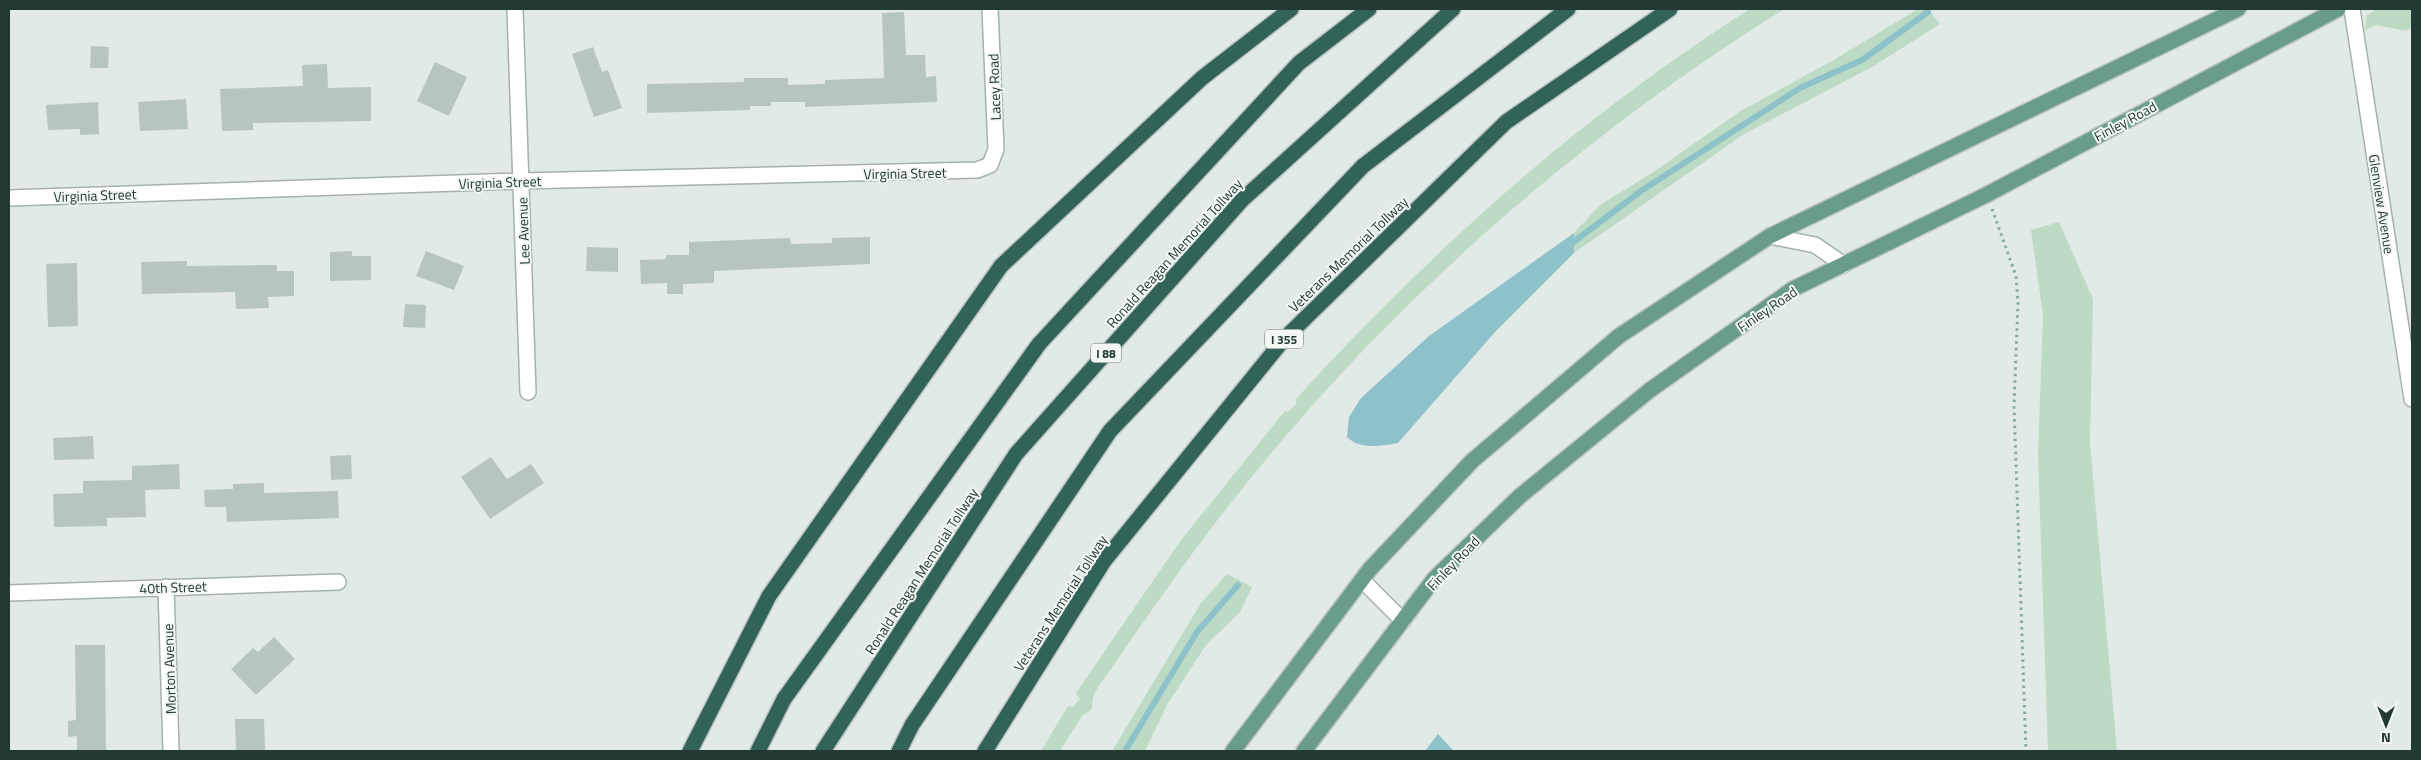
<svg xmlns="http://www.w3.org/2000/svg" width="2421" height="760" font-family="'Titillium Web',sans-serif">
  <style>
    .green { fill: #bcdac4 }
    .water { fill: #8ec2ca }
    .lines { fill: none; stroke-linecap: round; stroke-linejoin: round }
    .stream { stroke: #8ec2ca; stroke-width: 6 }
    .building { fill: #b7c5bf }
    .minor-casing { stroke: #a4b1ad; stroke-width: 18 }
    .major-casing { stroke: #bdc4c2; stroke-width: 18 }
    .highway-casing { stroke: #bdc4c2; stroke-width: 18 }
    .path { stroke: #85ab9e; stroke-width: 3; stroke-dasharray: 2.5 4; stroke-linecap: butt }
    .minor { stroke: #fff; stroke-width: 15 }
    .major { stroke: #6a9c8e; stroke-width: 15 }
    .highway { stroke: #326358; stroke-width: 15 }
    .labels { text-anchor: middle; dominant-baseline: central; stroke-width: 4; stroke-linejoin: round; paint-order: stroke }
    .shield { fill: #f2f7f4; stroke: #61726d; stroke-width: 1 }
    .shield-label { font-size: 12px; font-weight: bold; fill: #233933 }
    .street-label { font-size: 14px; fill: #233933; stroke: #f2f7f4 }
  </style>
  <rect width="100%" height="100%" fill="#e1eae6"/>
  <path class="green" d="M1750 9H1784C1550 156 1341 346 1179 572 1157 603 1134 634 1113 666 1107 675 1098 685 1094 695 1092 700 1093 705 1091 710L1082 716 1060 751H1041L1068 706 1073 707 1080 699 1076 693 1181 540 1285 411 1288 412 1297 403 1295 400C1430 252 1580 116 1750 9Z
    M1918 9H1928L1940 24 1872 67 1744 134 1574 253V233L1600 205 1655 171 1739 112 1832 61Z
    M2376 9H2412V27L2406 31 2376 25 2365 30 2367 15Z
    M2059 222 2093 299 2090 443 2117 751H2048L2038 455 2043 315 2031 230Z
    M1227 574 1252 587 1240 612 1206 645 1167 705 1145 751H1112L1201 603Z"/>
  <path class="water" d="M1574 233V253L1495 332 1398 443C1383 446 1359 450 1347 437L1349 417 1361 398 1429 336Z
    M1438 734 1452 749 1453 751H1425Z"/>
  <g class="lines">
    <path class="stream" d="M1567 247 1641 191 1712 145 1800 88 1862 60 1928 12
      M1125 751 1197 632 1238 585"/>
  </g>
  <path class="building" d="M904 12 906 55H925L926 77 936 76 937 102 805 107V102H771V106H750V110L647 113V84L744 82V78H788V85L825 84V80L884 78 882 13Z
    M91 46 109 47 108 68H90Z
    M593 47 602 72 608 70 622 108 594 117 572 54Z
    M435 62 467 77 449 116 417 101Z
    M327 64 328 88 371 87V121L253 123V130L222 131 220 89 303 86 302 65Z
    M186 99 188 129 140 131 138 102Z
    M98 102 99 134 80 135V129L48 130 46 105Z
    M870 237V264L714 271V283L683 284V294H667V283L641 284 640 260 666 259V255H689V242L790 238 791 244 832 243V238Z
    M587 247 618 248V272L586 271Z
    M352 251V256H371V280L330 281V252Z
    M426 251 464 266 454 290 416 276Z
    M187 261V266L277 265V271H294V296L268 297 269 308 236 309 235 292 142 294 141 262Z
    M77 263 78 326 48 327 46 264Z
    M405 304 426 305 425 328 403 327Z
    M93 436 94 459 54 460 53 438Z
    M351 455 352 479 331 480 330 456Z
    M491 457 507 479 531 464 544 483 490 519 461 477Z
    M179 464 180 489 145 490 146 517 107 518V526L54 527 53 494 83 493V481L132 480V466Z
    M264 483V493L338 491 339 518 227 522 226 507H205L204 490 233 489V484Z
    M274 637 295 659 256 695 231 669 253 648 258 652Z
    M75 645H105L106 751H77V736L68 737V721L76 720Z
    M235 719H264L265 751H236Z"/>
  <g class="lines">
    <g class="minor-casing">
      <path id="minor" d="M515 9 528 392
        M2352 9 2412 399
        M9 198 521 181 977 170 990 165 996 149 990 9
        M1770 236 1815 245 1844 265
        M1362 580 1403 621
        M166 587 171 751
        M9 593 338 582"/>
    </g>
    <g class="major-casing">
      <path id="major" d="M1233 751 1370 569 1472 461 1619 336 1770 236 2238 9
        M1304 751 1434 579 1520 496 1650 390 1793 289 1986 195 2338 9"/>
    </g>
    <g class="highway-casing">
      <path id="highway" d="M690 751 769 596 1001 266 1202 78 1291 9
        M758 751 784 699 1039 344 1299 63 1369 9
        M823 751 1016 454 1242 200 1453 9
        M899 751 912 725 1110 431 1363 166 1568 9
        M985 751 1104 561 1284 339 1506 122 1670 9"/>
    </g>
    <path class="path" d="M1992 209 2016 276 2018 302 2014 406 2026 751"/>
    <use href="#minor" class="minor"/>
    <use href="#major" class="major"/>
    <use href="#highway" class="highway"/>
  </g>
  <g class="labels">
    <g class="shield">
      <rect x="1265" y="329.5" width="38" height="19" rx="4"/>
      <rect x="1091" y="343.5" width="30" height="19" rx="4"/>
    </g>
    <g class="shield-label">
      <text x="1284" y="339">I 355</text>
      <text x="1106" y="353">I 88</text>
    </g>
    <g class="street-label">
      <text transform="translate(994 87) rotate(-92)">Lacey Road</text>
      <text transform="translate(2125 121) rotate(-28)">Finley Road</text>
      <text transform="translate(905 173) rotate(-1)">Virginia Street</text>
      <text transform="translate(500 182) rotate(-2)">Virginia Street</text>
      <text transform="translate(95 195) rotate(-2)">Virginia Street</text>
      <text transform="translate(2382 204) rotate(81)">Glenview Avenue</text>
      <text transform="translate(523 231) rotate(-92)">Lee Avenue</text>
      <text transform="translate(1174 253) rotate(-48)">Ronald Reagan Memorial Tollway</text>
      <text transform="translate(1348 254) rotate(-44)">Veterans Memorial Tollway</text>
      <text transform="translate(1767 309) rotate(-34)">Finley Road</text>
      <text transform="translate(1453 563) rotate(-46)">Finley Road</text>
      <text transform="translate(921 571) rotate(-57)">Ronald Reagan Memorial Tollway</text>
      <text transform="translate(173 587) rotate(-2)">40th Street</text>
      <text transform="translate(1060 603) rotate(-57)">Veterans Memorial Tollway</text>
      <text transform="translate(169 669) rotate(-92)">Morton Avenue</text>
    </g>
  </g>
  <rect width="2421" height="760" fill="none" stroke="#233933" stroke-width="20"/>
  <g transform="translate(2386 725) rotate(180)" stroke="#f2f7f4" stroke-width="4" paint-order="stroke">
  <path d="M0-4L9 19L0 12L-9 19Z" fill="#233933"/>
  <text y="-8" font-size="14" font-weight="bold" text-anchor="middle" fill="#233933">N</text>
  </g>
</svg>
